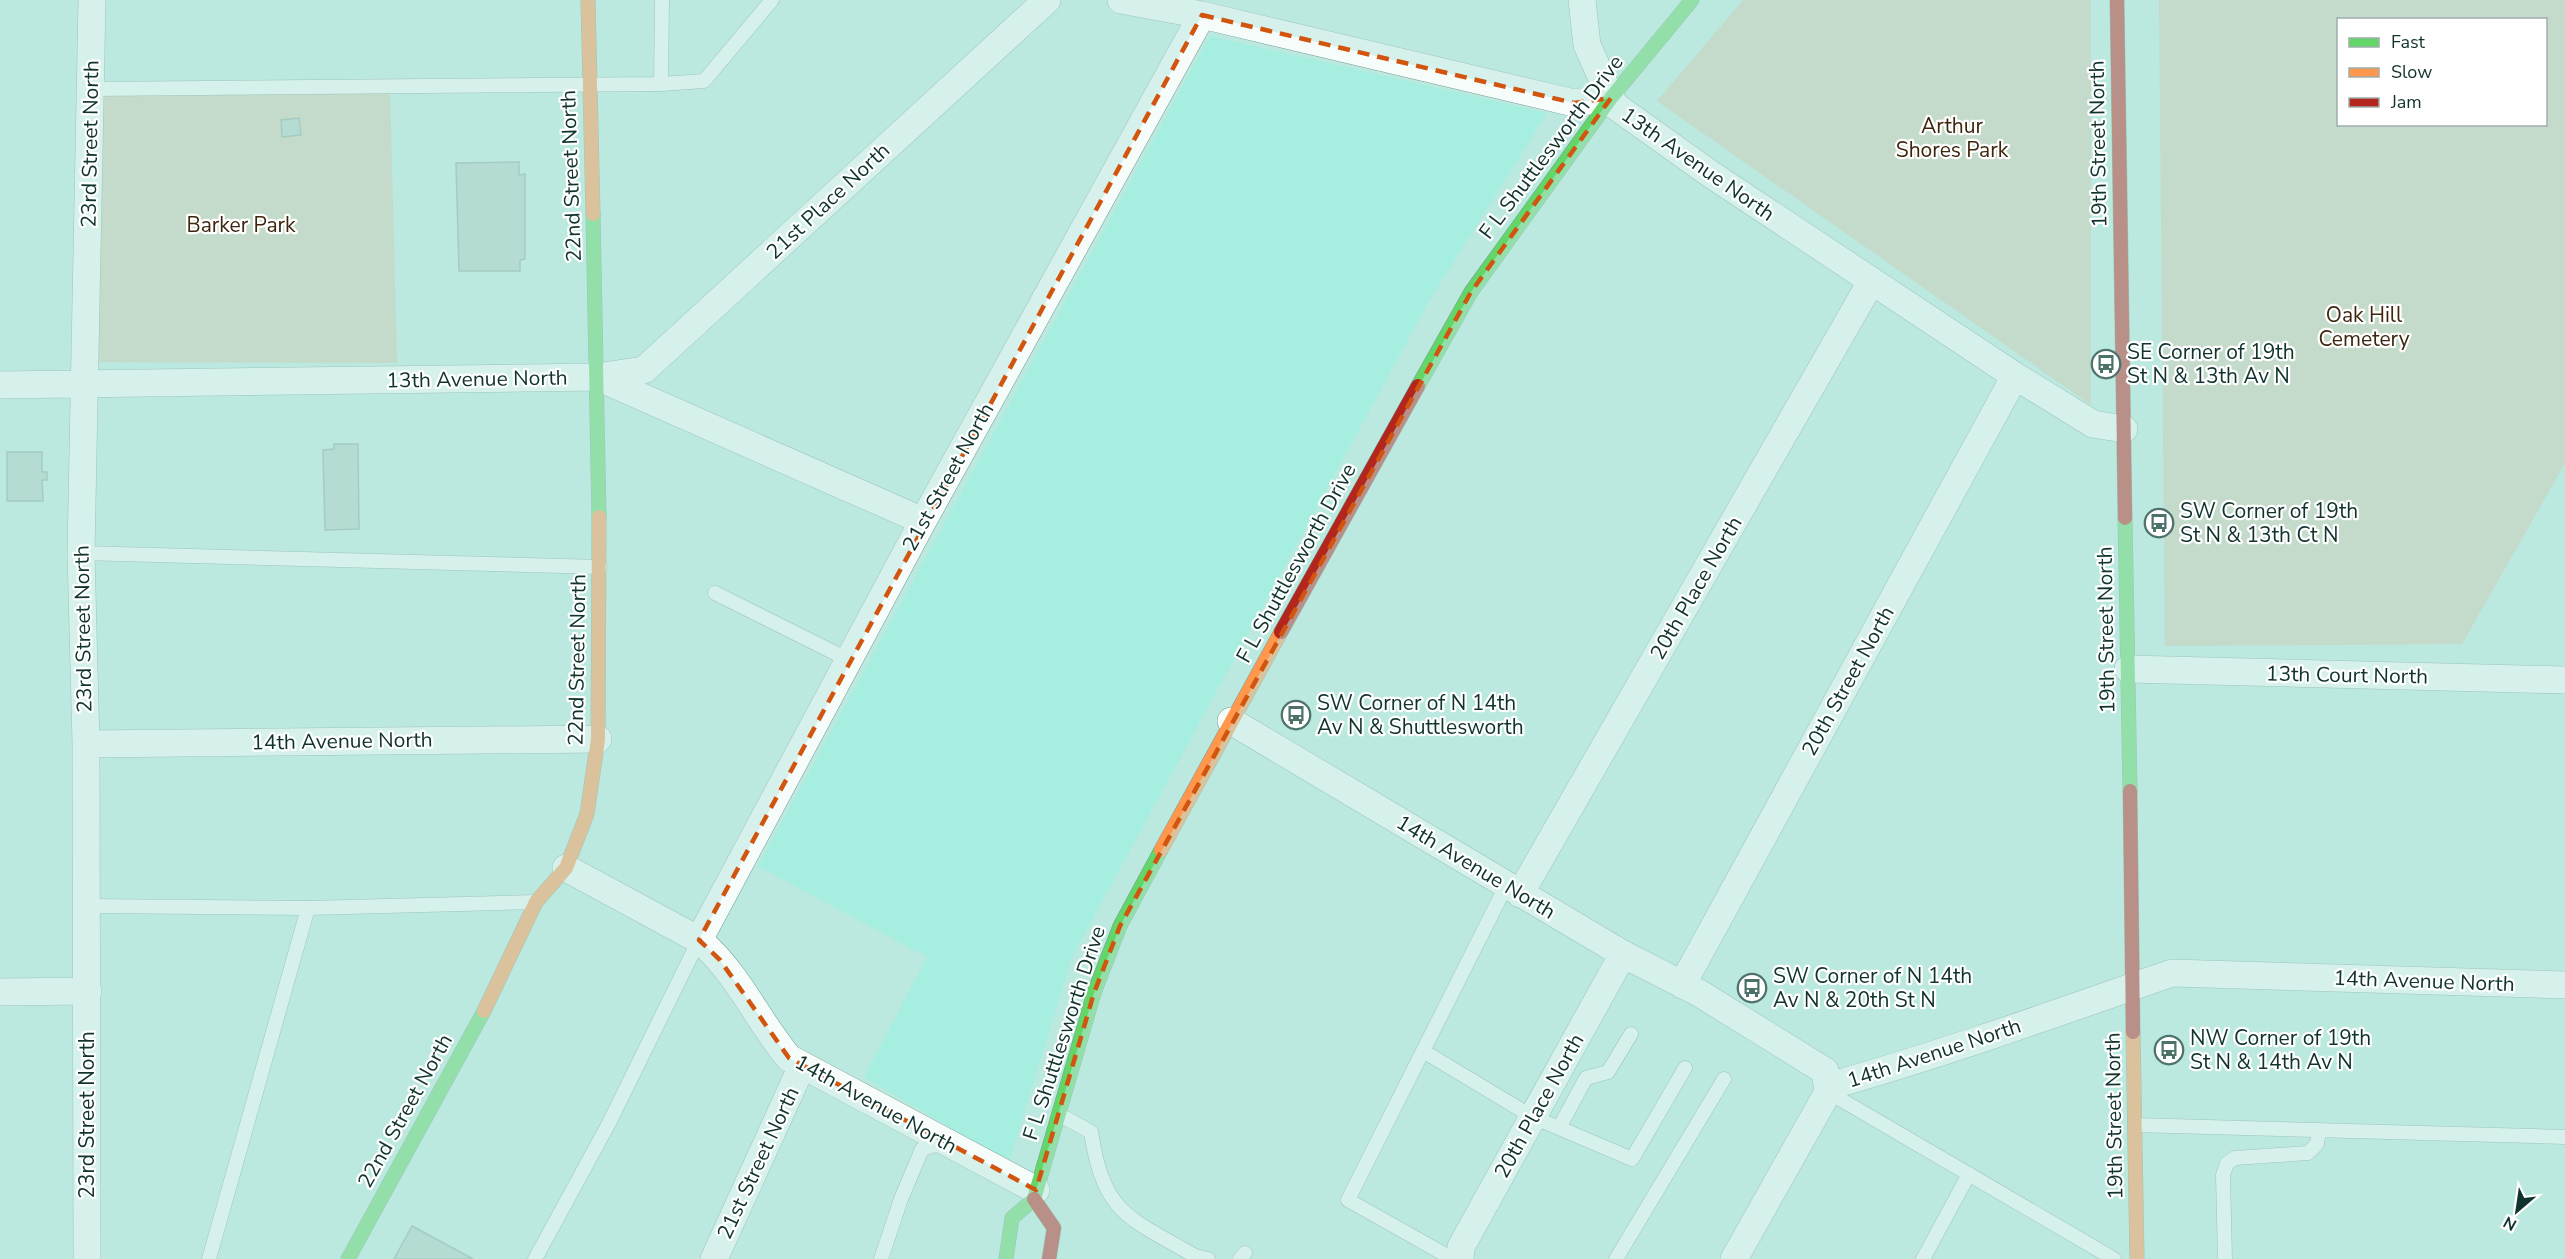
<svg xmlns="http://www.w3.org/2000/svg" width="2565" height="1259" font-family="'Nunito Sans',sans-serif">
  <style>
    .built { fill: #a6eedf }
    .green { fill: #cecab2; fill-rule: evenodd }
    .building { fill: #abcfc3; stroke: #8aaaa0; stroke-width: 1.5 }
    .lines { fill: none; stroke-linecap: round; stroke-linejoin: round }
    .lane-casing { stroke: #769c95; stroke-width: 15 }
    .street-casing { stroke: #769c95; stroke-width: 28 }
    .fast-casing { stroke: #769c95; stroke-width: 15 }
    .slow-casing { stroke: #769c95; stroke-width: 15 }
    .jam-casing { stroke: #769c95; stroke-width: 15 }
    .lane { stroke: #f5fcfa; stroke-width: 14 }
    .street { stroke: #f5fcfa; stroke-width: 27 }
    .fast { stroke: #63d668; stroke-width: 14 }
    .slow { stroke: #ff974d; stroke-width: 14 }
    .jam { stroke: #b3261e; stroke-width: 14 }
    .marked { fill: none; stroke: #d2550f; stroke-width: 4.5; stroke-dasharray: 12 8; stroke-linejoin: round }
    .labels { text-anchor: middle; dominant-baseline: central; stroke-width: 4.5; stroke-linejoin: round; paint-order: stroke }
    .park-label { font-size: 21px; fill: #3e250e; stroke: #fff }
    .street-label { font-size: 21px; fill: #10332d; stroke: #fff }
    .poi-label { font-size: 21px; fill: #10332d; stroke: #fff; text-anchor: start }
  </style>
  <rect width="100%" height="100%" fill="#bbe8df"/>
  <path class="built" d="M1210 36 1547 113 1428 303 1072 957 1009 1162 864 1077 927 957 758 866Z"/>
  <path class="green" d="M1743 0H2091V405L1657 101Z
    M2159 0H2565V463L2462 644 2165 646ZM2338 20H2546V124H2338Z
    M390 87 397 363 85 362 93 89Z"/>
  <path class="building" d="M299 118 301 135 282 137 281 120Z
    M519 162V175L525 174V259L520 260V271H459L456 163Z
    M334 444H358L359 529 325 530 323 450 334 449Z
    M7 452H42V472H47V480H42L43 501H7Z
    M412 1226 473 1259H394Z"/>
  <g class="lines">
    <g class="lane-casing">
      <path id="lane" d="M662 0 661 84 704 81 772 0
        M93 89 661 84
        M81 553 600 567
        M715 593 849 660
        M87 906 308 908
        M1423 1051 1533 1117 1632 1159 1685 1068
        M1828 1092 2114 1259
        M1060 1115 1091 1132C1104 1215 1128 1217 1195 1256L1208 1259
        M2135 1125 2565 1137
        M1559 1128 1586 1078 1608 1072 1631 1034
        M209 1259 308 908 535 902
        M535 1259 609 1123 699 940
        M881 1259 901 1199 922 1149 946 1142
        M1240 1259 1245 1253
        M1453 1259 1348 1200 1506 886
        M1616 1259 1724 1079
        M1923 1259 1969 1174
        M2225 1259 2223 1175 2227 1163 2235 1158 2308 1153 2317 1144 2319 1130"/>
    </g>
    <g class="street-casing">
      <path id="street" d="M1121 0 1202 15 1574 103 1611 98
        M1582 0 1587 45 1614 105 1709 173 2015 376 2093 424 2124 429
        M597 377 644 370 1047 0
        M0 385 597 377 923 521
        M2128 669 2565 680
        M1231 721 1623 954 1699 993 1825 1071 1828 1092
        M86 744 598 739
        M566 868 699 940C738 973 757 1020 789 1058L1036 1190
        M1520 894 1871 282
        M699 940 923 521 1202 15
        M1682 985 2015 376
        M0 992 88 991
        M87 1259 86 744 81 553 92 0
        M714 1259 802 1066
        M1460 1259 1461 1247 1623 954
        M1734 1259 1828 1092 1840 1083C1952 1051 2062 1011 2172 973L2565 985"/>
    </g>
    <g class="fast-casing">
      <path id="fast" d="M593 214 599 517
        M1418 386 1471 292 1611 98 1692 0
        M2125 518 2130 791
        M348 1259 484 1011
        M1006 1259 1012 1218 1034 1199 1094 993 1120 926 1161 850"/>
    </g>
    <g class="slow-casing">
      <path id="slow" d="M588 0 593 214
        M1161 850 1281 632
        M484 1011 536 902 566 868 587 814 598 739 599 517
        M2133 1032 2137 1259"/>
    </g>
    <g class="jam-casing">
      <path id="jam" d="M2117 0 2125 518
        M1281 632 1418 386
        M2130 791 2133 1032
        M1034 1199 1054 1228 1049 1259"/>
    </g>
    <use href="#lane" class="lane"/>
    <use href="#street" class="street"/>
    <use href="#fast" class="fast"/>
    <use href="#slow" class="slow"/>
    <use href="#jam" class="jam"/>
  </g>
  <path d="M0 0H2565V1259H0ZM1202 15 1574 103 1611 98 1471 292 1120 926 1094 993 1036 1190 789 1058 720 960 699 940Z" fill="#bbe8df" fill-opacity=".55" fill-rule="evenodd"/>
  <path class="marked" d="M1202 15 1574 103 1611 98 1471 292 1120 926 1094 993 1036 1190 789 1058 720 960 699 940Z"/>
  <defs>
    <g id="bus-ring" transform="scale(1.5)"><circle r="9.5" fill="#fff" stroke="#4c726b" stroke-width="1.5"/><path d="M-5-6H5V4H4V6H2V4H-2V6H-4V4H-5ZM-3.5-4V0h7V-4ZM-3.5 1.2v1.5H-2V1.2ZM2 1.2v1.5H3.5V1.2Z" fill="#4c726b"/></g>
  </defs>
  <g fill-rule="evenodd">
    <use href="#bus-ring" x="2106" y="364"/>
    <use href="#bus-ring" x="2159" y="523"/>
    <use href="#bus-ring" x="1296" y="715"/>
    <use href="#bus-ring" x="1752" y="988"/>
    <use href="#bus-ring" x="2169" y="1050"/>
  </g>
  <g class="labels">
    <g class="park-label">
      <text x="1952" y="126">Arthur<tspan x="1952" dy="24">Shores Park</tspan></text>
      <text x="241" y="225">Barker Park</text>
      <text x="2364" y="315">Oak Hill<tspan x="2364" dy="24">Cemetery</tspan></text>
    </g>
    <g class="street-label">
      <text transform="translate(90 144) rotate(-89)">23rd Street North</text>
      <text transform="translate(2098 144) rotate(-91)">19th Street North</text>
      <text transform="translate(1551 147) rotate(-53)">F L Shuttlesworth Drive</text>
      <text transform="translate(1698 164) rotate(35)">13th Avenue North</text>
      <text transform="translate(571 176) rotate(-92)">22nd Street North</text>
      <text transform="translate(828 201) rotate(-43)">21st Place North</text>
      <text transform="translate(477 379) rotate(-1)">13th Avenue North</text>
      <text transform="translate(948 477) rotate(-61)">21st Street North</text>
      <text transform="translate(1296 563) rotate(-61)">F L Shuttlesworth Drive</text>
      <text transform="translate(1696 588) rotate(-60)">20th Place North</text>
      <text transform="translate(83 629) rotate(-91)">23rd Street North</text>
      <text transform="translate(2106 630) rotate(-91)">19th Street North</text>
      <text transform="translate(577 660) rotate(-89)">22nd Street North</text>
      <text transform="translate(2347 675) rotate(1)">13th Court North</text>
      <text transform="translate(1848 681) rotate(-61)">20th Street North</text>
      <text transform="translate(342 741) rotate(-1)">14th Avenue North</text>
      <text transform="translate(1476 867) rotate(31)">14th Avenue North</text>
      <text transform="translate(2424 981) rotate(2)">14th Avenue North</text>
      <text transform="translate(1064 1033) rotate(-72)">F L Shuttlesworth Drive</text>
      <text transform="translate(1934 1053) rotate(-18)">14th Avenue North</text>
      <text transform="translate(876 1104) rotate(29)">14th Avenue North</text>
      <text transform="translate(1539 1106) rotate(-61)">20th Place North</text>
      <text transform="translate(405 1111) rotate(-61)">22nd Street North</text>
      <text transform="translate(87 1115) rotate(-90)">23rd Street North</text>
      <text transform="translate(2114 1116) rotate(-91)">19th Street North</text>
      <text transform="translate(758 1163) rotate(-65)">21st Street North</text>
    </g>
    <g class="poi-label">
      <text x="2127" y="352">SE Corner of 19th<tspan x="2127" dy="24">St N &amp; 13th Av N</tspan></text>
      <text x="2180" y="511">SW Corner of 19th<tspan x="2180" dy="24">St N &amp; 13th Ct N</tspan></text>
      <text x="1317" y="703">SW Corner of N 14th<tspan x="1317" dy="24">Av N &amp; Shuttlesworth</tspan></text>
      <text x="1773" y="976">SW Corner of N 14th<tspan x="1773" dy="24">Av N &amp; 20th St N</tspan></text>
      <text x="2190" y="1038">NW Corner of 19th<tspan x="2190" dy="24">St N &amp; 14th Av N</tspan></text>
    </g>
  </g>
  <rect x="2337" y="18" width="210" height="108" fill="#ffffff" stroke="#9fadab" stroke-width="1.5"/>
  <rect x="2349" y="38" width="30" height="9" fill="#63d668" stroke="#9fadab" stroke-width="1.5"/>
  <text x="2391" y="48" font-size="18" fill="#10332d">Fast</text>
  <rect x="2349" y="68" width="30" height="9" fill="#ff974d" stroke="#9fadab" stroke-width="1.5"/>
  <text x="2391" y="78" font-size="18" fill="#10332d">Slow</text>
  <rect x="2349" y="98" width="30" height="9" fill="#b3261e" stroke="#9fadab" stroke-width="1.5"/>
  <text x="2391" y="108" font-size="18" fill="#10332d">Jam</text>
  <g transform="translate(2517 1211) rotate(209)" stroke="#ffffff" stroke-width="4.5" paint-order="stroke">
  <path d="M0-4.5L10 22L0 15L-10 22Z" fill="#10332d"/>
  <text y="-9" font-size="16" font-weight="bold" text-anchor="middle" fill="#10332d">N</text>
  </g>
</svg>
